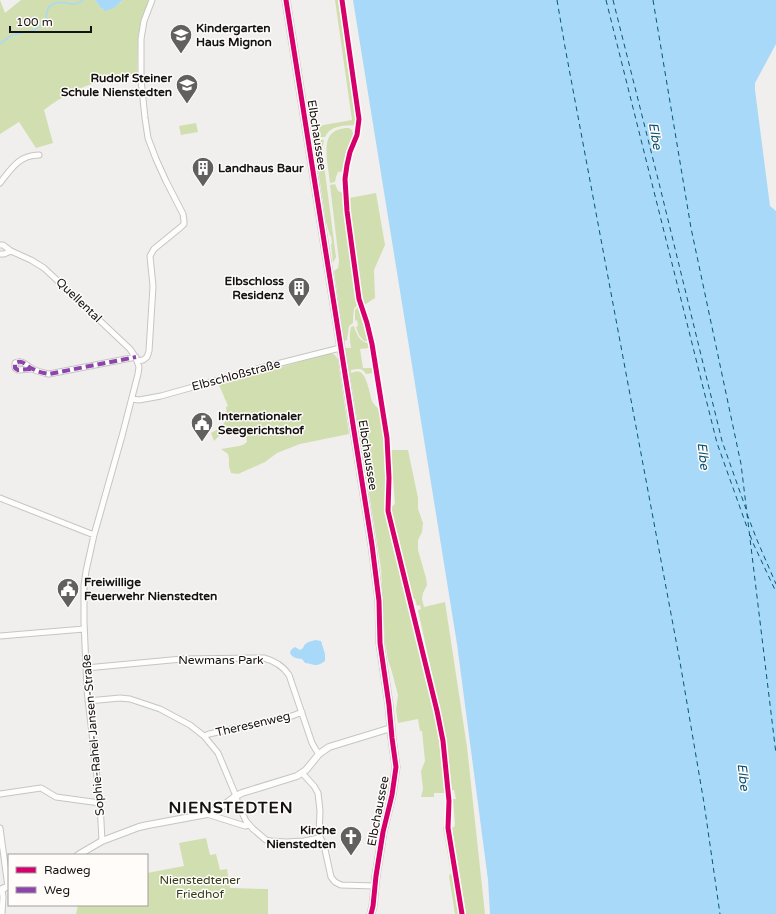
<svg xmlns="http://www.w3.org/2000/svg" width="776" height="914" font-family="'Varela Round',sans-serif">
  <style>
    .green { fill: #d1deaf }
    .water { fill: #a8d9f8 }
    .lines { fill: none; stroke-linecap: round; stroke-linejoin: round }
    .stream { stroke: #a8d9f8; stroke-width: 1.5 }
    .ferry { stroke: #095578; stroke-width: 1; stroke-dasharray: 5 4; stroke-linecap: butt }
    .minor-casing { stroke: #c6c5c3; stroke-width: 7 }
    .tertiary-casing { stroke: #c6c5c3; stroke-width: 8 }
    .secondary-casing { stroke: #c6c5c3; stroke-width: 9 }
    .minor { stroke: #fdfdfc; stroke-width: 5 }
    .tertiary { stroke: #fdfdfc; stroke-width: 6 }
    .secondary { stroke: #f9f4f5; stroke-width: 7 }
    .quiet { stroke: #8e44ad; stroke-width: 4; stroke-dasharray: 8 4; stroke-linecap: butt }
    .cycleway-casing { stroke: #fffcfa; stroke-width: 8 }
    .cycleway { stroke: #d6006c; stroke-width: 5 }
    .labels { text-anchor: middle; dominant-baseline: central; stroke-width: 3; stroke-linejoin: round; paint-order: stroke }
    .poi-label { font-size: 12px; font-weight: bold; fill: #151312; stroke: #fffcfa; text-anchor: start }
    .street-label { font-size: 12px; fill: #151312; stroke: #fffcfa }
    .park-label { font-size: 12px; fill: #323d19; stroke: #fffcfa }
    .water-label { font-size: 13px; font-style: italic; fill: #095578; stroke: #fffcfa }
    .district-label { font-size: 16px; font-weight: bold; letter-spacing: 1px; fill: #151312; stroke: #fffcfa }
  </style>
  <rect width="100%" height="100%" fill="#f1efed"/>
  <path class="green" d="M0 0 5 13 21 0H95L103 10C112 10 117 6 123 0H149L140 25 138 39 137 74C125 76 112 78 100 81 79 88 62 96 44 110L53 143 36 148 19 122 0 134Z
    M335 0H338L356 122 354 125C343 126 331 125 325 137H319L312 133V127L352 120Z
    M196 123 198 132 181 135 179 126Z
    M346 128H349L352 130 353 134V139L347 156 344 171 338 172 336 177 335 182 330 183C329 176 328 168 327 161 326 144 325 130 346 128Z
    M313 136 319 139 324 140 323 145V157L336 257 333 263 331 244 332 243 331 236H330L326 222Z
    M335 184 338 191 343 193 344 211 357 305 354 309 353 318V323L349 326 347 340 344 341 334 271 338 268 339 261 330 185Z
    M376 193 385 245 374 270 375 298 364 305 361 294 349 198Z
    M358 307 368 341H364L359 335 356 327 358 326 357 320 355 321V310Z
    M354 326C356 333 360 343 369 343V348L360 349 363 368H372L373 373 366 374C362 367 357 369 351 370V373C354 372 358 371 360 372 367 375 370 395 372 401 374 406 378 407 380 411 385 436 386 461 387 486 387 495 385 504 387 513L407 601 421 652 420 653 431 694 430 695 432 705H433L442 759 441 760 443 774 444 775 446 793H434V797H421L423 789 421 771 425 761 422 731H420L418 719 398 723 396 710 398 695 392 672 388 660 385 642 381 568 349 369 345 348H351C350 341 349 334 351 327Z
    M330 353C335 354 336 356 338 360L349 434 300 444 277 453 265 462 238 474 231 473 229 466V459L228 454 221 449 239 446 243 445 247 442 246 436 242 431H235L226 433 219 436 214 441 211 433C224 426 228 422 226 407L228 406 219 385Z
    M391 450H408L418 498V509L423 523 422 532 418 540V550L426 578 427 585 423 593 422 599 424 607 445 602 467 747 485 914H466L452 828 454 827 455 825 453 799H456L454 790H452L444 729 418 610 421 609 420 605 417 606 415 599H411L390 508 395 504Z
    M443 827H445L459 914H455L449 876 451 873Z
    M206 838 210 855 216 854 220 870 227 869 230 888 268 889V914H76L78 905H147V873L184 866 179 843Z"/>
  <path class="water" d="M95 0H123L114 8 105 11 101 8Z
    M353 0H776V44L755 83V90L770 206 776 211V914H490L488 880 457 644Z
    M315 640 321 641 325 654V661C315 668 315 664 305 663L302 659C294 659 284 653 295 647L300 650 303 648C305 642 309 642 315 640Z"/>
  <g class="lines">
    <path class="stream" d="M0 44C4 41 8 37 13 35 24 31 32 34 42 25 50 18 42 7 56 3 66 0 74 9 83 0"/>
    <path class="ferry" d="M557 0 565 47 680 662 704 803 720 914
      M606 0 717 443 748 530
      M613 0 660 187 722 441 746 509
      M653 0 691 228 741 464 776 754
      M747 514 757 540 776 584
      M750 535 753 543 776 592"/>
    <g class="minor-casing">
      <path id="minor" d="M0 183C11 169 19 155 39 155
        M0 245H3L11 251 31 260 44 268 130 349 134 355 137 361 139 367 138 374 122 436 94 535 86 571 84 586V622L87 690 100 803 102 841
        M0 254H4L11 251
        M137 361 143 360 147 357 149 351 153 286 150 256 154 249 181 227 184 224V221L183 214 166 181 156 159 148 138 145 118 141 80V39L144 21 152 0
        M31 369 18 370 15 368V363C23 359 26 366 33 369 38 372 44 373 49 374L136 357
        M132 399 139 400 161 396 257 369 340 348
        M0 498 94 535
        M0 636 84 629
        M86 668 182 659 264 658C275 661 283 666 289 675L312 743 316 750 319 754
        M88 701 120 698 130 699 160 709 190 725 204 736 218 753 236 796 238 804 246 821 253 829 266 840 271 841 286 842 304 841 314 839 320 837
        M204 736 209 734 292 716 302 712
        M302 773 314 786 318 793 320 811 319 835 324 845 331 877 335 882 341 885 375 886
        M0 794 41 788 56 797 100 803
        M207 814 245 826 249 825
        M0 828 8 887
        M2 914 3 897 2 889"/>
    </g>
    <g class="tertiary-casing">
      <path id="tertiary" d="M78 855 102 841 139 827 148 825 207 814 220 808 236 796 242 793 297 776 306 770 319 754 329 747 391 728
        M0 890 9 886"/>
    </g>
    <g class="secondary-casing">
      <path id="secondary" d="M286 0 372 545 379 601 380 643 389 705 392 738 396 767 392 795 383 832 376 876 373 906 371 914"/>
    </g>
    <use href="#minor" class="minor"/>
    <use href="#tertiary" class="tertiary"/>
    <use href="#secondary" class="secondary"/>
    <path class="quiet" d="M31 369 18 370 15 368V363C23 359 26 366 33 369 38 372 44 373 49 374L136 357"/>
    <g class="cycleway-casing">
      <path id="cycleway" d="M286 0 372 545 379 601 380 643 389 705 392 738 396 767 392 795 383 832 376 876 373 906 371 914
        M342 0 359 119 357 135 350 152 347 165 345 179 347 211 359 299 367 323 372 344 387 438 389 478 388 511 437 711 443 741 449 801 448 828 462 914"/>
    </g>
    <use href="#cycleway" class="cycleway"/>
  </g>
  <defs>
    <g id="school-pin" transform="scale(1.15)"><path d="M0 17L-7.5 6A9.5 9.5 0 1 1 7.5 6Z" fill="#62605f" stroke="#fffcfa"/><path d="M0-5L7-2L0 1L-7-2ZM-4 1L0 2.5L4 1V4Q0 6-4 4Z" fill="#fff"/></g>
    <g id="building-pin" transform="scale(1.15)"><path d="M0 17L-7.5 6A9.5 9.5 0 1 1 7.5 6Z" fill="#62605f" stroke="#fffcfa"/><path d="M-4-6H4V6H1V3H-1V6H-4ZM-2.5-4.3h1.7v1.8h-1.7ZM.8-4.3h1.7v1.8H.8ZM-2.5-1h1.7V.8h-1.7ZM.8-1h1.7V.8H.8Z" fill="#fff"/></g>
    <g id="civic-pin" transform="scale(1.15)"><path d="M0 17L-7.5 6A9.5 9.5 0 1 1 7.5 6Z" fill="#62605f" stroke="#fffcfa"/><path d="M-.6-6.5H3V-4.5H.6V-3L4-1V1h2V6H-6V1h2V-1L-.6-3ZM-1.2 2.5V6h2.4V2.5Z" fill="#fff"/></g>
    <g id="church-pin" transform="scale(1.15)"><path d="M0 17L-7.5 6A9.5 9.5 0 1 1 7.5 6Z" fill="#62605f" stroke="#fffcfa"/><path d="M-1.2-6h2.4v3.5h3.3v2.4h-3.3V6h-2.4V-.1h-3.3v-2.4h3.3Z" fill="#fff"/></g>
  </defs>
  <g fill-rule="evenodd">
    <use href="#school-pin" x="181" y="35"/>
    <use href="#school-pin" x="187" y="85"/>
    <use href="#building-pin" x="203" y="168"/>
    <use href="#building-pin" x="299" y="288"/>
    <use href="#civic-pin" x="202" y="423"/>
    <use href="#civic-pin" x="68" y="589"/>
    <use href="#church-pin" x="351" y="837"/>
  </g>
  <g class="labels">
    <g class="poi-label">
      <text x="196" y="28">Kindergarten<tspan x="196" dy="14">Haus Mignon</tspan></text>
      <text x="172" y="78" text-anchor="end">Rudolf Steiner<tspan x="172" dy="14">Schule Nienstedten</tspan></text>
      <text x="218" y="168">Landhaus Baur</text>
      <text x="284" y="281" text-anchor="end">Elbschloss<tspan x="284" dy="14">Residenz</tspan></text>
      <text x="218" y="416">Internationaler<tspan x="218" dy="14">Seegerichtshof</tspan></text>
      <text x="84" y="582">Freiwillige<tspan x="84" dy="14">Feuerwehr Nienstedten</tspan></text>
      <text x="336" y="830" text-anchor="end">Kirche<tspan x="336" dy="14">Nienstedten</tspan></text>
    </g>
    <g class="street-label">
      <text transform="translate(317 135) rotate(81)">Elbchaussee</text>
      <text transform="translate(79 300) rotate(44)">Quellental</text>
      <text transform="translate(236 375) rotate(-15)">Elbschloßstraße</text>
      <text transform="translate(368 455) rotate(81)">Elbchaussee</text>
      <text x="221" y="660">Newmans Park</text>
      <text transform="translate(253 724) rotate(-13)">Theresenweg</text>
      <text transform="translate(93 735) rotate(-95)">Sophie-Rahel-Jansen-Straße</text>
      <text transform="translate(378 811) rotate(-79)">Elbchaussee</text>
    </g>
    <g class="park-label">
      <text x="200" y="880">Nienstedtener<tspan x="200" dy="14">Friedhof</tspan></text>
    </g>
    <g class="water-label">
      <text transform="translate(655 136) rotate(80)">Elbe</text>
      <text transform="translate(703 456) rotate(83)">Elbe</text>
      <text transform="translate(743 777) rotate(83)">Elbe</text>
    </g>
    <g class="district-label">
      <text x="231" y="808">NIENSTEDTEN</text>
    </g>
  </g>
  <rect x="8" y="854" width="140" height="52" fill="#fffcfa" stroke="#a19f9d"/>
  <rect x="16" y="867" width="20" height="6" fill="#d6006c" stroke="#a19f9d"/>
  <text x="44" y="874" font-size="12" fill="#151312">Radweg</text>
  <rect x="16" y="887" width="20" height="6" fill="#8e44ad" stroke="#a19f9d"/>
  <text x="44" y="894" font-size="12" fill="#151312">Weg</text>
  <path d="M10 26v6h81v-6" fill="none" stroke="#151312" stroke-width="2"/>
  <text x="16" y="26" font-size="12" fill="#151312" stroke="#fffcfa" stroke-width="3" paint-order="stroke">100 m</text>
</svg>
